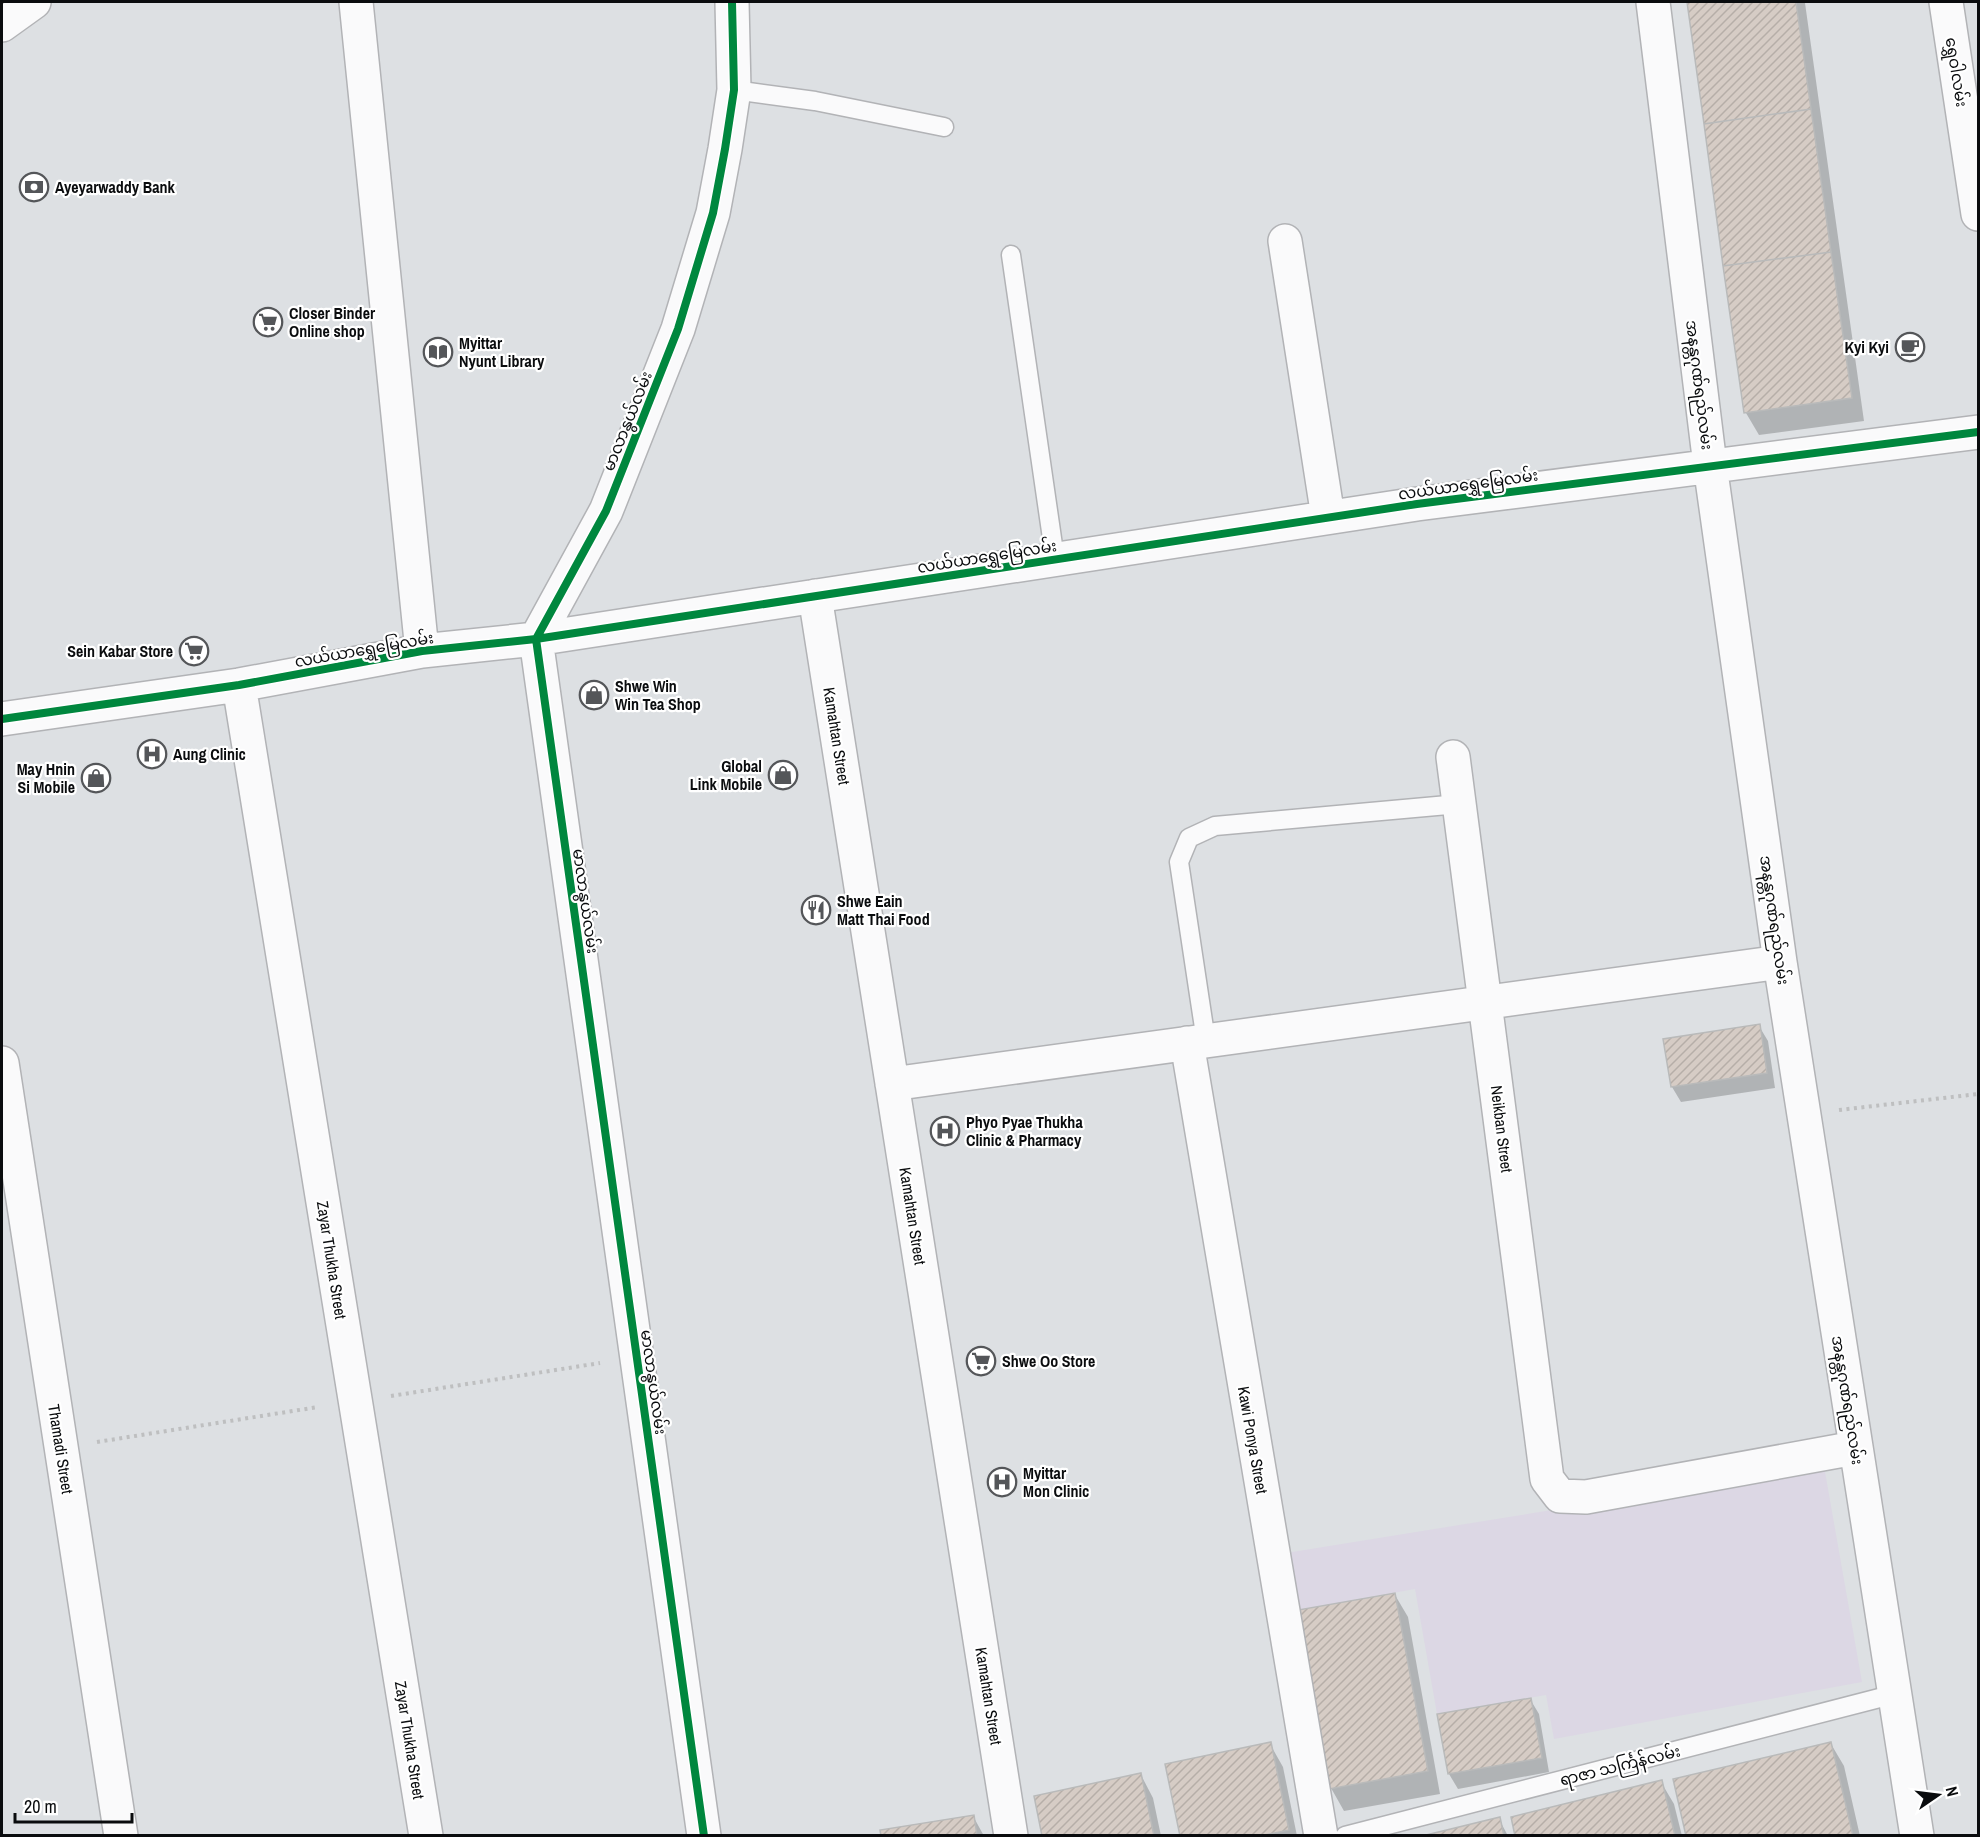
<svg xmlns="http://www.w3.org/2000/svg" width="1980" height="1837" font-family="'Archivo Narrow','Noto Sans Myanmar',sans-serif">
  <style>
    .commercial { fill: #dcd7e4 }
    .shadow { fill: #0003 }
    .building { fill: url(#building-hatch); stroke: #b9baba; stroke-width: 1.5 }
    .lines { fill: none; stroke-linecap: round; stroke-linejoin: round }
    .lane-casing { stroke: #b2b3b6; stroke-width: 21 }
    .street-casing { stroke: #b2b3b6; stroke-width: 36 }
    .path { stroke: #bebfc0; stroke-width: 4; stroke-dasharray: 3 4.5; stroke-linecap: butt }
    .lane { stroke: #fafafb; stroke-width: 18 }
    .street { stroke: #fafafb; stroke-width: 33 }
    .cycleway-casing { stroke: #fff; stroke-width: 11 }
    .cycleway { stroke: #00873e; stroke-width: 8 }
    .labels { text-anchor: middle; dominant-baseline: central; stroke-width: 4.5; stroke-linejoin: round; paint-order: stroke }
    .street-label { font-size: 16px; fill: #0a0c0e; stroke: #fff }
    .poi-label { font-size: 16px; font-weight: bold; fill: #0a0c0e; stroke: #fff; text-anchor: start }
  </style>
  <defs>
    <pattern id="building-hatch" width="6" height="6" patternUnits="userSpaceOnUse" patternTransform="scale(1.5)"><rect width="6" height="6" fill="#d6ccc5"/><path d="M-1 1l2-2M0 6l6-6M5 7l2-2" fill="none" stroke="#b6aea8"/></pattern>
  </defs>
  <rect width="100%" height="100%" fill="#dde0e3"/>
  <path class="commercial" d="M1824 1466 1862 1682 1554 1739 1546 1695 1437 1714 1415 1589 1298 1610 1286 1553Z"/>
  <path class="shadow" d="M1688 2 1805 3 1864 421 1759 435 1746 413Z
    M1759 1026 1768 1041 1775 1088 1681 1102 1672 1087Z
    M1395 1595 1408 1617 1440 1794 1344 1811 1331 1788Z
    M1530 1699 1539 1714 1549 1772 1458 1789 1449 1774 1439 1715Z
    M1270 1744 1283 1767 1297 1836H1181Z
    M1831 1744 1844 1766 1860 1836H1688Z
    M1141 1775 1153 1798 1161 1836H1043Z
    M1661 1782 1674 1804 1682 1836H1517Z
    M973 1816 984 1836H882Z
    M1499 1819 1508 1836H1429Z"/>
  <path class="building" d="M1687 2H1796L1811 109 1704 124Z
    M1811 109 1831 252 1723 266 1704 124Z
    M1831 252 1852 398 1744 413 1723 266Z
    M1760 1024 1767 1073 1671 1087 1663 1039Z
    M1395 1593 1428 1771 1329 1789 1298 1610Z
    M1531 1698 1542 1758 1448 1774 1437 1714Z
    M1271 1742 1289 1830 1260 1836H1180L1165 1764Z
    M1831 1742 1853 1836H1686L1673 1779Z
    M1141 1773 1154 1836H1042L1034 1796Z
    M1662 1780 1675 1836H1515L1511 1817Z
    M974 1815 977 1836H881L880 1830Z
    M1500 1817 1504 1836H1422Z"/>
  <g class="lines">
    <g class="lane-casing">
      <path id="lane" d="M734 90 815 101 944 127
        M1011 255 1055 559
        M1206 1041 1179 862 1189 838 1215 826 1459 804
        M1345 1836 1895 1694"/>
    </g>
    <g class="street-casing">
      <path id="street" d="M356 2 422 651
        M1653 2 1710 465 1780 962 1917 1836
        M1946 2 1978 214
        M2 25 34 2
        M1285 241 1328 517
        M815 596 1011 1836
        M239 685 426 1836
        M2 719 239 685 422 651 536 639 1417 504 1978 432
        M1453 757 1547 1479 1560 1496 1586 1497 1855 1448
        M1187 1043 1321 1836
        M2 1063 121 1836
        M892 1084 1780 962
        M704 1836 536 639 606 511 678 329 713 213 725 149 734 90 732 2"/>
    </g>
    <path class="path" d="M1839 1110 1978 1094
      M391 1396 600 1363
      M97 1442 318 1407"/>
    <use href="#lane" class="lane"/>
    <use href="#street" class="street"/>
    <g class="cycleway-casing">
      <path id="cycleway" d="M2 719 239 685 422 651 536 639 1417 504 1978 432
        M704 1836 536 639 606 511 678 329 713 213 725 149 734 90 732 2"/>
    </g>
    <use href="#cycleway" class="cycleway"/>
  </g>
  <defs>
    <g id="bank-ring" transform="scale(1.5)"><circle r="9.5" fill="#fff" stroke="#545659" stroke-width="1.5"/><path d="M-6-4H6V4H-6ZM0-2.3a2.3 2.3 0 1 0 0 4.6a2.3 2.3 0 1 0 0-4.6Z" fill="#545659"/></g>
    <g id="supermarket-ring" transform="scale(1.5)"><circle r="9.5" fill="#fff" stroke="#545659" stroke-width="1.5"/><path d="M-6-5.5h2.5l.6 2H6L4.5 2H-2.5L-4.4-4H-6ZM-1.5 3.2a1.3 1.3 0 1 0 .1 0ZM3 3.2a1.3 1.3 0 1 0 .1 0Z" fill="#545659"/></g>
    <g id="cafe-ring" transform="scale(1.5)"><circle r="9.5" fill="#fff" stroke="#545659" stroke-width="1.5"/><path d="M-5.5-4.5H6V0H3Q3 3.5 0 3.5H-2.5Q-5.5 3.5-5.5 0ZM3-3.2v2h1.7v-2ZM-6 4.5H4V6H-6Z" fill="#545659"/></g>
    <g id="library-ring" transform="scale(1.5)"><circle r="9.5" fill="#fff" stroke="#545659" stroke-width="1.5"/><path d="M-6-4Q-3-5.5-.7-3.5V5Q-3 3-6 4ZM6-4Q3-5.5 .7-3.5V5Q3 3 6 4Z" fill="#545659"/></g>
    <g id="shop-ring" transform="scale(1.5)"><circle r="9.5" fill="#fff" stroke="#545659" stroke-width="1.5"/><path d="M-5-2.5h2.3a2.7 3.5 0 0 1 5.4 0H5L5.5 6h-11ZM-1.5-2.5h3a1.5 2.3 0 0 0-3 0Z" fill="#545659"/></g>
    <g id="hospital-ring" transform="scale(1.5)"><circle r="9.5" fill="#fff" stroke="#545659" stroke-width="1.5"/><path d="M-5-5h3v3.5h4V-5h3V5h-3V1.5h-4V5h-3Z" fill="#545659"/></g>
    <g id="restaurant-ring" transform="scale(1.5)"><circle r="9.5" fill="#fff" stroke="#545659" stroke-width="1.5"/><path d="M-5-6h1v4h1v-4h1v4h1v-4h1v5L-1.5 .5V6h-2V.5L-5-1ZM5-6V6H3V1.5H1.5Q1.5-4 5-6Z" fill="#545659"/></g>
  </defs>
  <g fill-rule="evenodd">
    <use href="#bank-ring" x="34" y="187"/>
    <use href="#supermarket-ring" x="268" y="322"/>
    <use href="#cafe-ring" x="1910" y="347"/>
    <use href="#library-ring" x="438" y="352"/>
    <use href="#supermarket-ring" x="194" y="651"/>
    <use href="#shop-ring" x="594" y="695"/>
    <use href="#hospital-ring" x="152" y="754"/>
    <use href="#shop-ring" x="783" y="775"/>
    <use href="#shop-ring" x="96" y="778"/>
    <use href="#restaurant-ring" x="816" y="910"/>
    <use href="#hospital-ring" x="945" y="1131"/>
    <use href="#supermarket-ring" x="981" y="1361"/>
    <use href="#hospital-ring" x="1002" y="1482"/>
  </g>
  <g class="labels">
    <g class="street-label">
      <text transform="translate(1957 72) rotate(81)">ရွှေဝါလမ်း</text>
      <text transform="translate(1700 385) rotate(83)">အနန္တဂုဏ်ရည်လမ်း</text>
      <text transform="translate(627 421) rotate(-68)">မာလာနွယ်လမ်း</text>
      <text transform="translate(1468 484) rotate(-8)">လယ်ယာရွှေမြေလမ်း</text>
      <text transform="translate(987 556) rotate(-9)">လယ်ယာရွှေမြေလမ်း</text>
      <text transform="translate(364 649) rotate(-10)">လယ်ယာရွှေမြေလမ်း</text>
      <text transform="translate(837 736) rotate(81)">Kamahtan Street</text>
      <text transform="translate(586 901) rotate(82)">မာလာနွယ်လမ်း</text>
      <text transform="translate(1775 920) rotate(82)">အနန္တဂုဏ်ရည်လမ်း</text>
      <text transform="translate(1502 1129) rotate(83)">Neikban Street</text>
      <text transform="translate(913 1216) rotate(81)">Kamahtan Street</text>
      <text transform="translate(332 1260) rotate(81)">Zayar Thukha Street</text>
      <text transform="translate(654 1382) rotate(82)">မာလာနွယ်လမ်း</text>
      <text transform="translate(1848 1400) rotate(81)">အနန္တဂုဏ်ရည်လမ်း</text>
      <text transform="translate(1253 1440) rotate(80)">Kawi Ponya Street</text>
      <text transform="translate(61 1449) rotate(81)">Thamadi Street</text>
      <text transform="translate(989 1696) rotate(81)">Kamahtan Street</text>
      <text transform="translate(410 1740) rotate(81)">Zayar Thukha Street</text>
      <text transform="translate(1620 1765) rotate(-14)">ရာဇာ သင်္ကြန်လမ်း</text>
    </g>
    <g class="poi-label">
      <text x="55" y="187">Ayeyarwaddy Bank</text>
      <text x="289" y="313">Closer Binder<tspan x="289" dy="18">Online shop</tspan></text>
      <text x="459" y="343">Myittar<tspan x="459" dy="18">Nyunt Library</tspan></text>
      <text x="1889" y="347" text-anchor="end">Kyi Kyi</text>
      <text x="173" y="651" text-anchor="end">Sein Kabar Store</text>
      <text x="615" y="686">Shwe Win<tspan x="615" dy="18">Win Tea Shop</tspan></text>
      <text x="173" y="754">Aung Clinic</text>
      <text x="762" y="766" text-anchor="end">Global<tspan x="762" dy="18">Link Mobile</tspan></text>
      <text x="75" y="769" text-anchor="end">May Hnin<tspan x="75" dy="18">Si Mobile</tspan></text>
      <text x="837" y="901">Shwe Eain<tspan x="837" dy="18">Matt Thai Food</tspan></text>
      <text x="966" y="1122">Phyo Pyae Thukha<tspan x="966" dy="18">Clinic &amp; Pharmacy</tspan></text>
      <text x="1002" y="1361">Shwe Oo Store</text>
      <text x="1023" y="1473">Myittar<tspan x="1023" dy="18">Mon Clinic</tspan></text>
    </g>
  </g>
  <rect width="1980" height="1837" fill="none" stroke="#0a0c0e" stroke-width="6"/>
  <g transform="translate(1938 1795) rotate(76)" stroke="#ffffff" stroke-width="4.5" paint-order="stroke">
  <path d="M0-4.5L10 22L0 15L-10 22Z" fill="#0a0c0e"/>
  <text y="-9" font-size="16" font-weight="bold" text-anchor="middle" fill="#0a0c0e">N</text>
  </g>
  <path d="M15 1813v9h117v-9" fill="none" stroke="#0a0c0e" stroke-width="3"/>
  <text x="24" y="1813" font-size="18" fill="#0a0c0e" stroke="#ffffff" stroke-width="4.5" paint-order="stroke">20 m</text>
</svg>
